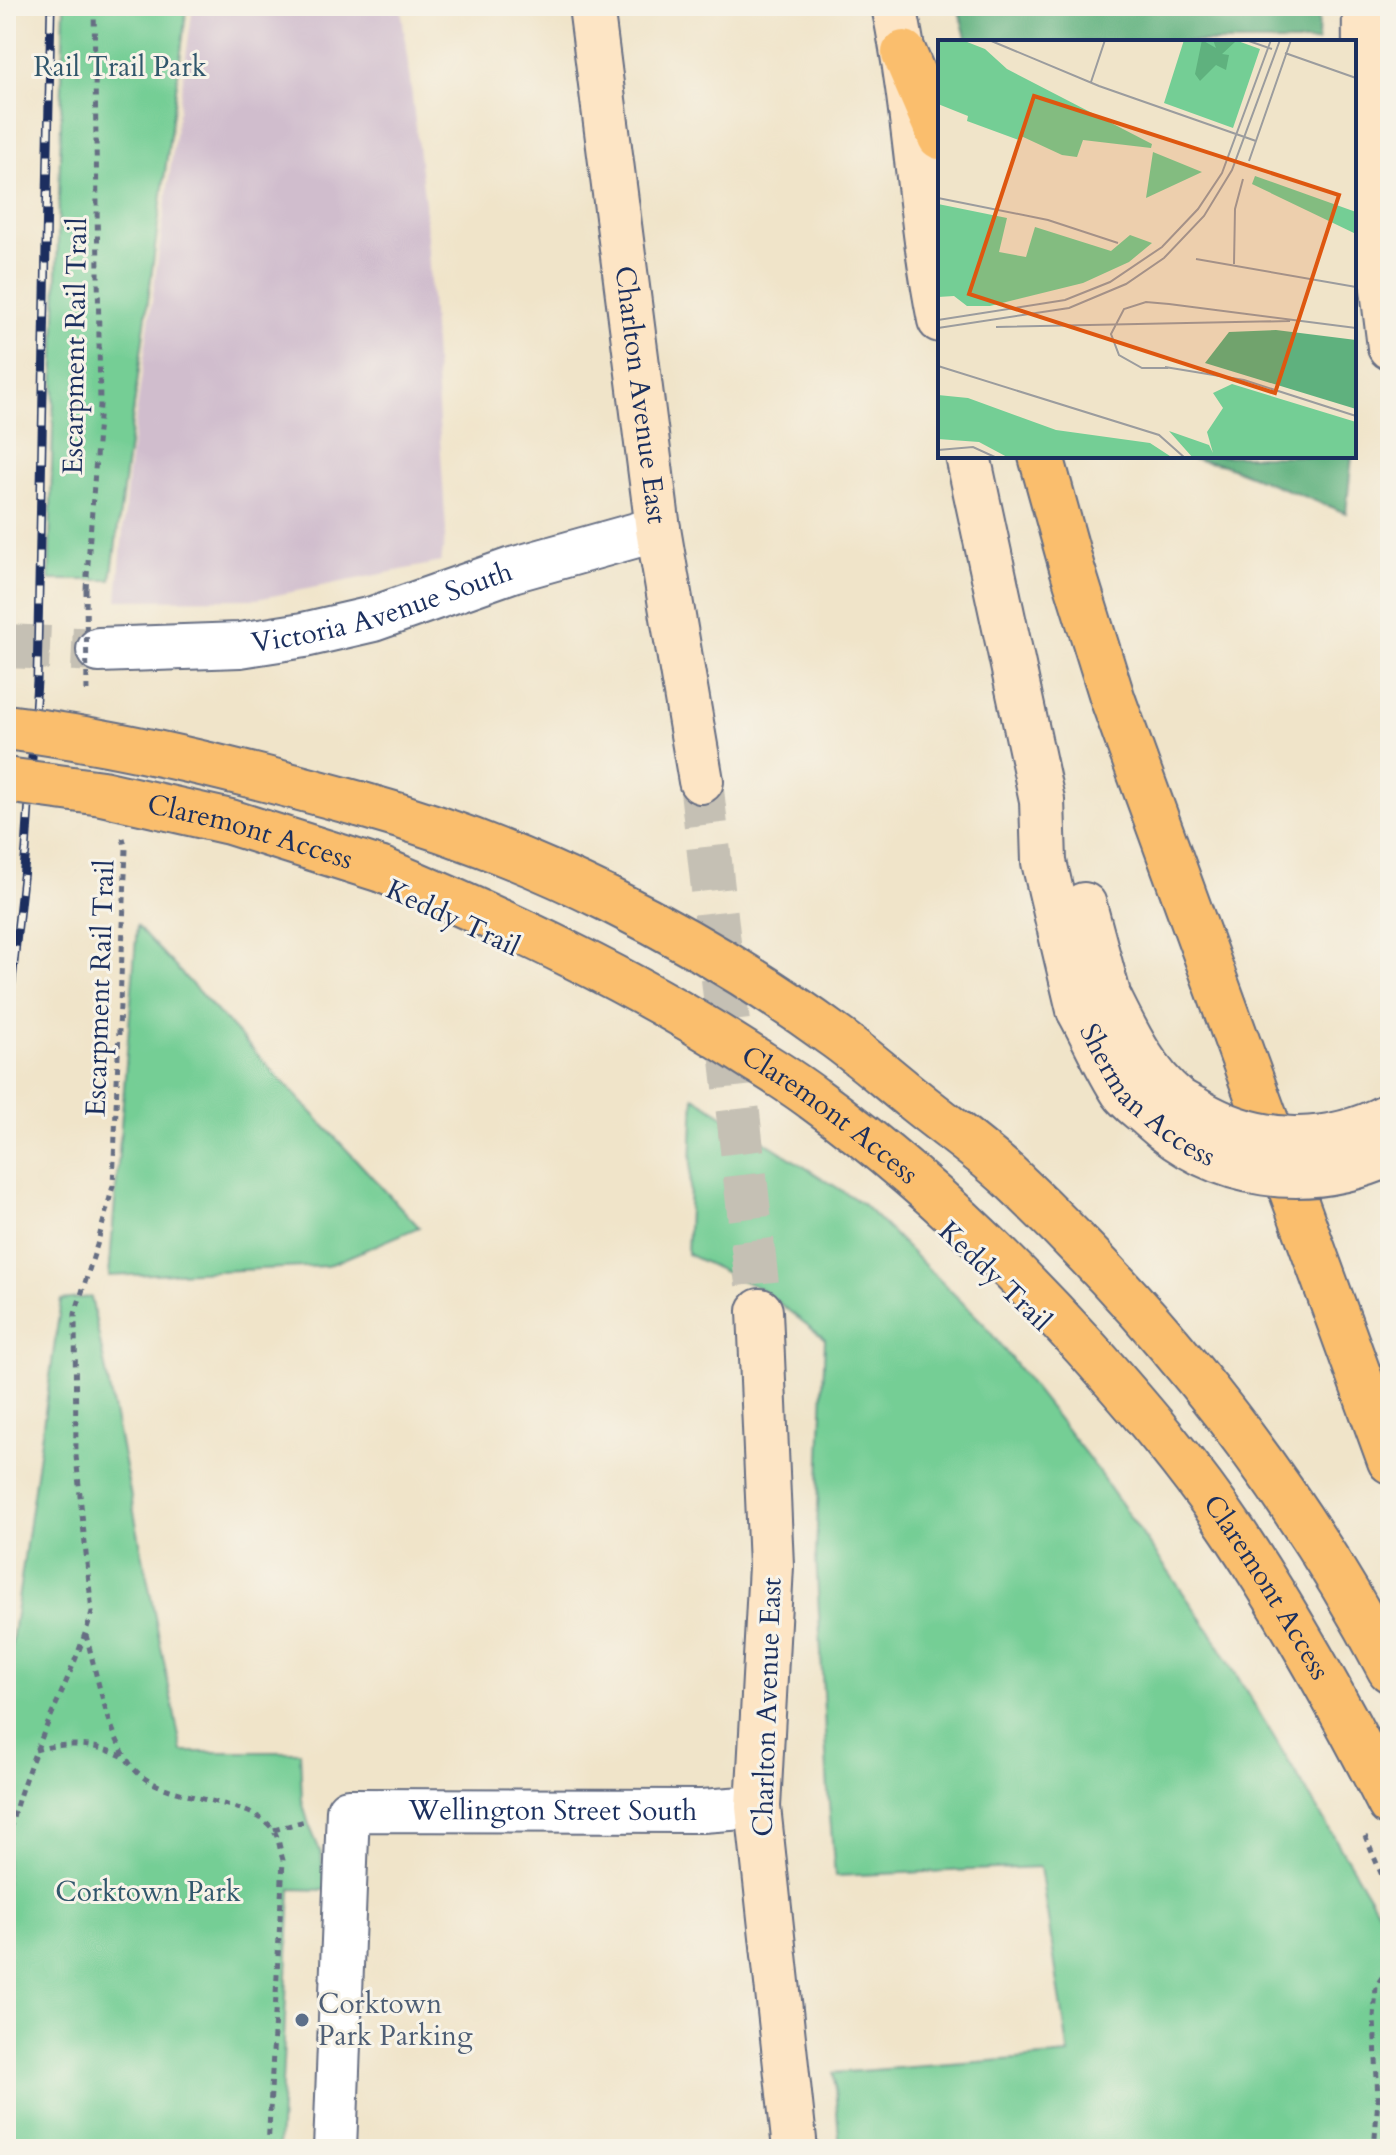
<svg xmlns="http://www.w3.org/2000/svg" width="1396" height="2155" font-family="Cardo,serif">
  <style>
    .industrial { fill: #d0bdcd }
    .green { fill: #74ce95; stroke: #487e7a; stroke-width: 2 }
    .forest { fill: #5fb17e; stroke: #3d706e; stroke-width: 2 }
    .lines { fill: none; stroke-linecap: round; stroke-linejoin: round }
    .tertiary-tunnel { stroke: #c5c0b4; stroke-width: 44; stroke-dasharray: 44 22; stroke-linecap: butt }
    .secondary-tunnel { stroke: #c5c0b4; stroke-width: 44; stroke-dasharray: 44 22; stroke-linecap: butt }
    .minor-casing { stroke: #666e83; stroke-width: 46 }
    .tertiary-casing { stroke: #666e83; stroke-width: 48 }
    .secondary-casing { stroke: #666e83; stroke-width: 48 }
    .primary-casing { stroke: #666e83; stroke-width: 48 }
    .path { stroke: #666e83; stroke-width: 5; stroke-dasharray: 6 6; stroke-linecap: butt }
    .minor { stroke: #fff; stroke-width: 42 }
    .tertiary { stroke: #fff; stroke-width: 44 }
    .secondary { stroke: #fde5c5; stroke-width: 44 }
    .primary { stroke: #fabe6d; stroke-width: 44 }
    .rail-casing { stroke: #1b2f5e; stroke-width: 9 }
    .rail { stroke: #f7f3e8; stroke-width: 6; stroke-dasharray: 18; stroke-linecap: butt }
    .secondary-bridge-casing { stroke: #666e83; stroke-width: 48; stroke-linecap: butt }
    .primary-bridge-casing { stroke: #666e83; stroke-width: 48; stroke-linecap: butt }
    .path-bridge { stroke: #666e83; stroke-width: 5; stroke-dasharray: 6 6; stroke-linecap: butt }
    .secondary-bridge { stroke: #fde5c5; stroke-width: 44 }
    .primary-bridge { stroke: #fabe6d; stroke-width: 44 }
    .service-dot { fill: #5c6f8a; stroke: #f7f3e8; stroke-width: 3 }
    .labels { text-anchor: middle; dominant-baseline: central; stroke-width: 6; stroke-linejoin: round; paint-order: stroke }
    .park-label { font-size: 28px; fill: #31576c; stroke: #f7f3e8 }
    .street-label { font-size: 28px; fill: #1b2f5e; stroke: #f7f3e8 }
    .service-label { font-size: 28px; fill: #4e5e75; stroke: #f7f3e8; text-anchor: start }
    .inset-road { fill: none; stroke: #9b9c9e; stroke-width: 2 }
    .view { fill: #de5710; fill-opacity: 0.15; stroke: #de5710; stroke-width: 4 }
    .inset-edge { fill: none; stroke: #1b2f5e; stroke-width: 4 }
  </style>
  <rect width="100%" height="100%" fill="#f7f3e8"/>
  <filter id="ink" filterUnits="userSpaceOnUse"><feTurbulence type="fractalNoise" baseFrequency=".0125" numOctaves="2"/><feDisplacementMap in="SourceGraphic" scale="16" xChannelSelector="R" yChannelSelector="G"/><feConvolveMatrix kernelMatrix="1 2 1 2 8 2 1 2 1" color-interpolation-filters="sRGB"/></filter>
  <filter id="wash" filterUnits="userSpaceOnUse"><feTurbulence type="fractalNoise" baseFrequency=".006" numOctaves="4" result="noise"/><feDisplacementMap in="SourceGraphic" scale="32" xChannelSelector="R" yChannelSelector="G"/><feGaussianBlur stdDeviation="1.8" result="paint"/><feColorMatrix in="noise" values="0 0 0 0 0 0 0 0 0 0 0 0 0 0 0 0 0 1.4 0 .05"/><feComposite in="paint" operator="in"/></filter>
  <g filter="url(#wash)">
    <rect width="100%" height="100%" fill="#f0e4c9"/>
    <path class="industrial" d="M193 6H401L425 204 446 531 441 562 257 599 117 600 128 474Z"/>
    <path class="green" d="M64 6H187L111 580H49Z
      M137 926 419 1227 327 1266 109 1276Z
      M694 1097 863 1204 983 1323 1088 1457 1210 1631 1390 1930V2149H840L834 2073 1069 2055 1040 1867 835 1876 828 1792 816 1554 825 1339 761 1289 687 1254Z
      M91 1297 182 1752H300L302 1801 309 1825 321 1853 326 1890 291 1889 279 2149H6V1683L61 1300Z"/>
    <path class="forest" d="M958 6H1319L1318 42H967Z
      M1177 456H1352L1346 513 1224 465Z"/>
  </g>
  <g filter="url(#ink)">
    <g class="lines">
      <path class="tertiary-tunnel" d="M6 646 99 650"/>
      <path class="secondary-tunnel" d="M701 781 760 1311"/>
      <g class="minor-casing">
        <g id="minor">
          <path id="s1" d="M335 2149 348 1810 702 1811 758 1807"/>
        </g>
      </g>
      <g class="tertiary-casing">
        <g id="tertiary">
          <path id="s2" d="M99 650 240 645 304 635 373 619 512 570 658 529"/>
        </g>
      </g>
      <g class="secondary-casing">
        <g id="secondary">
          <path id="s3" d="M591 6 658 529 701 781"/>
          <path d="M894 6C916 110 919 216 940 320"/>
          <path d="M1365 6C1363 120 1376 234 1390 347"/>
          <path d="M968 456 1042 800 1044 862 1079 1010"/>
          <path d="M1084 905 1109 998"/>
          <path d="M760 1311 771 1566 758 1807 795 2149"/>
        </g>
      </g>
      <g class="primary-casing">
        <g id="primary">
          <path d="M904 53 940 137"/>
          <path d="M1041 456 1072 568 1113 700 1390 1461"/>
          <path d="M359 804C529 851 695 934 837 1038 863 1057 888 1079 913 1099 945 1125 980 1149 1010 1177 1161 1320 1294 1486 1390 1670"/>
          <path id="s4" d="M382 870C509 923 632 980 748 1055 770 1069 792 1082 813 1098 912 1170 1002 1255 1084 1346 1138 1406 1190 1467 1235 1534 1293 1621 1343 1712 1390 1804"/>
        </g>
      </g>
      <path class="path" d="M86 589 100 405 94 6
        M86 1635C96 1672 110 1744 136 1771 166 1803 253 1797 274 1831 279 1838 280 1851 283 1860L268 2149
        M35 1750C66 1742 93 1743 122 1756
        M274 1830 308 1820
        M1365 1836 1390 1894
        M6 1853C18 1767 68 1694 92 1612L76 1456 75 1314 97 1245 113 1186 126 849 123 838
        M1374 2149 1378 2099 1374 2019 1376 1986 1390 1966"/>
      <use href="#minor" class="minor"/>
      <use href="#tertiary" class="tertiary"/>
      <use href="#secondary" class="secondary"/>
      <use href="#primary" class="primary"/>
      <g class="rail-casing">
        <path id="rail" d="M6 1036 26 850 37 681 51 6"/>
      </g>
      <use href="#rail" class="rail"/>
      <g class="secondary-bridge-casing">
        <g id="secondary-bridge">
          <path d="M1109 998C1127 1034 1145 1073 1177 1099 1183 1104 1191 1107 1198 1111 1259 1147 1328 1148 1390 1115"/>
          <path id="s5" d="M1079 1010C1094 1037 1106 1066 1123 1092 1129 1101 1141 1109 1150 1117 1217 1179 1307 1191 1390 1154"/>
        </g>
      </g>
      <g class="primary-bridge-casing">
        <g id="primary-bridge">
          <path d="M6 727C126 742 243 772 359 804"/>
          <path id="s6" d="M6 780 102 793 230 822 382 870"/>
        </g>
      </g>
      <path class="path-bridge" d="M86 589 87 695"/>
      <use href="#secondary-bridge" class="secondary-bridge"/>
      <use href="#primary-bridge" class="primary-bridge"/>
    </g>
  </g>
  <circle class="service-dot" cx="302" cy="2020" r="8"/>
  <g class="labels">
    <g class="park-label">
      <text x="120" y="67">Rail Trail Park</text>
      <text x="148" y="1892">Corktown Park</text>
    </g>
    <g class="street-label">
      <text transform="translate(75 346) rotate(-89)">Escarpment Rail Trail</text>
      <text stroke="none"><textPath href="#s3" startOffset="392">Charlton Avenue East</textPath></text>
      <text stroke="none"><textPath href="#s2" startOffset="288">Victoria Avenue South</textPath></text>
      <text stroke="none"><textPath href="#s6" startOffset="250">Claremont Access</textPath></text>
      <text transform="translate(453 918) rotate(25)">Keddy Trail</text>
      <text transform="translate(100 988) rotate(-88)">Escarpment Rail Trail</text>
      <text stroke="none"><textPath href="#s5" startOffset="112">Sherman Access</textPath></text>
      <text stroke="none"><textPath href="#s4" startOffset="512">Claremont Access</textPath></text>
      <text transform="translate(995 1276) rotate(44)">Keddy Trail</text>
      <text stroke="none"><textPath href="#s4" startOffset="1160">Claremont Access</textPath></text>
      <text transform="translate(767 1707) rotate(-88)">Charlton Avenue East</text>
      <text stroke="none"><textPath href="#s1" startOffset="544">Wellington Street South</textPath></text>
    </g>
    <g class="service-label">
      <text x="318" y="2004">Corktown<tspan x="318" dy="32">Park Parking</tspan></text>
    </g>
  </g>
  <g transform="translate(938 40)">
    <rect width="418" height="418" fill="#f0e4c9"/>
    <path d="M0 0H24L47 9 69 29 214 104 213 108 145 100 139 117 124 115 83 96 81 100 29 81 30 76 0 64ZM246 0H297L322 9 295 88 226 63ZM215 112 264 132 208 158ZM317 136 418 172V194L314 144ZM0 164 69 178 61 212 88 217 97 187 173 211 192 195 214 203 191 222 145 243 52 266H29L16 256 0 257ZM294 344 418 382V418H255L231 391 271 405 275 413 269 392 285 368 275 353ZM0 355 30 358 118 390 212 403 235 418H71L41 402 0 399Z" fill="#74ce95"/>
    <path d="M264 0 278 8 275 0 297 2 284 14 291 15 288 30 278 25 262 41 257 34ZM338 290 418 300V369L267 323 291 292Z" fill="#5fb17e"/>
    <path class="inset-road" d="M51 0 161 46 318 101M308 0 334 9M347 13 418 38M153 42 167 0M311 121 353 0M0 158 110 180 180 203M258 219 418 247M296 224 297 169 305 139M0 280 127 260 172 242 224 207 260 169 284 133 333 0M58 287 352 281M0 288 131 268 188 244 226 218 266 176 294 130 342 0M0 326 221 395 247 418M227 327 306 340 418 376M230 328H204L181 315 173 294 186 269 208 262 231 264 418 288M0 410 35 407 59 418"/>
    <path class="view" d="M96 56 401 155 337 353 31 254Z"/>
    <rect width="418" height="418" class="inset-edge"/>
  </g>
  <rect width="1396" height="2155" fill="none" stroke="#f7f3e8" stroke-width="32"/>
</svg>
